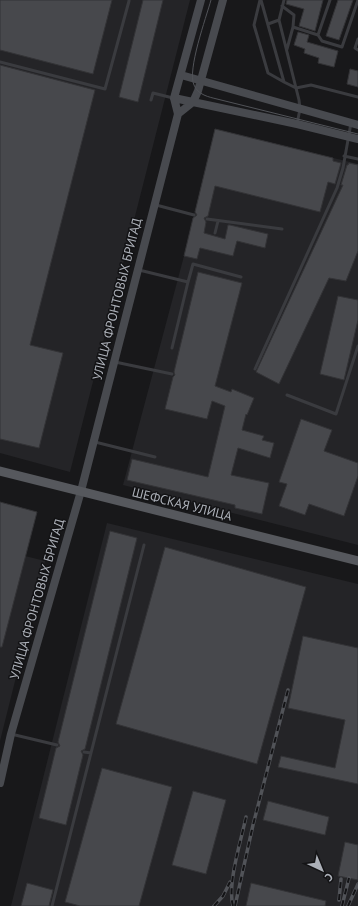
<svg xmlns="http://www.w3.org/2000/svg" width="358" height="906" font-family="'PT Sans',sans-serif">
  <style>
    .built { fill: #242427; fill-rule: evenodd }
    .building { fill: #47484c; stroke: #333336 }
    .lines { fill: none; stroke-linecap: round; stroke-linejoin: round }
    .service { stroke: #3a3b3f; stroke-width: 3 }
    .secondary { stroke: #484a4f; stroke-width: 8 }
    .primary { stroke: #56585d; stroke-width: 9 }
    .tram { stroke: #515358; stroke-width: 1 }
    .rail-casing { stroke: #515358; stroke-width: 3.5 }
    .rail { stroke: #131315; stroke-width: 2; stroke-dasharray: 6; stroke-linecap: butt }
    .labels { text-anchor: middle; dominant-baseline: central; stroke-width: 3; stroke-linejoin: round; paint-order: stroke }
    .street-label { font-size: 13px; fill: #acb0b8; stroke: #131315 }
  </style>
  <rect width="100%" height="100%" fill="#18181a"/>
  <path class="built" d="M0 0H190L70 472 0 453Z
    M215 129 358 164V545L123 485 184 256ZM204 234 237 242 233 256 200 248Z
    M0 502 37 512 25 556 45 561 0 741Z
    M107 523 358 584V906H11Z"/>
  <path class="building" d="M0 0H112L93 74 0 50Z
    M143 0H163L138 102 119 97Z
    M287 0H323L315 31 299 26 304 9 286 4Z
    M338 0H353L339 40 326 36Z
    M298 32 309 35 307 42 338 51 334 67 318 63 319 58 304 53 305 49 294 45Z
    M0 65 95 90 30 345 63 353 39 448 0 439Z
    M350 69 358 71V87L347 84Z
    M215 129 333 158V161L341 163 335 184 328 182 320 212 215 186 208 216 204 218 206 222 204 233 225 239 228 225H230L268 234 265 248 237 241 233 256 200 248 197 259 184 256 193 218 197 215 195 212Z
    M349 163 358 165V251L346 281 329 278 279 384 256 372 343 185H341L347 165H348Z
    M198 272 242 283 215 386 231 392 232 389 254 398 247 415 246 414 242 430 264 436 262 440 274 443 270 458 238 448 231 475 269 483 262 514 235 508V505L127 480 132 459 208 477 225 406 212 401 207 419 165 409 173 377 175 375 174 372Z
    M338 296 358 300V320L344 380 320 374Z
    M301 419 332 430 324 451 358 463V476L344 516 309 504 305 515 279 506 287 484 279 482Z
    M0 502 37 512 2 647H0Z
    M110 531 137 538 85 749 81 751 83 755 66 825 39 818 56 748 60 746 58 742Z
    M165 547 306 587 257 764 116 724Z
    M303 636 358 648V784L278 767 281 756 335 768 345 720 288 708Z
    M102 768 172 787 139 906H80L65 902Z
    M193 791 226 800 206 874 172 865Z
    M268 801 329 817 325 835 263 820Z
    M345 842 358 845V880L338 876Z
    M27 883 53 890 49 906H21Z
    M251 883 326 901 325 906H246Z"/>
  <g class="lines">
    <path class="service" d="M260 0 254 25 268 73 284 82
      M261 0 284 82 296 88 311 85 358 97
      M284 0 279 20 299 100 300 109 297 124
      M282 6 294 15 293 27 287 49
      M268 24 279 20
      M293 27 318 35 322 41 342 47 358 0
      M318 35 330 0
      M358 39 355 48 358 50
      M0 62 105 89 129 1V0
      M151 100 153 93 173 98
      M344 156 358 159
      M156 205 194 215
      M207 219 282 229
      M215 233 218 221
      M139 270 188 282 193 264 241 277
      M172 348 188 282
      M115 362 172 374
      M255 369 337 188 343 168 351 123
      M287 395 336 414 358 346
      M95 442 155 457
      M11 734 57 745
      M84 752 91 753
      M52 906 144 545"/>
    <path class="secondary" d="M181 75 358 125
      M174 98 297 124 358 139
      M178 114 193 102 198 91 223 0
      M0 783 11 734 81 491 178 114 174 98 201 0"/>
    <path class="primary" d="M0 471 358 561"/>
    <path class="tram" d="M211 0C206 18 187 70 194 85 198 95 209 97 217 99L358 134"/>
    <g class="rail-casing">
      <path id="rail" d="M339 900 341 879
        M214 906 223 896 230 882
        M233 906C227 884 241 841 246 817
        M235 906 253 825 288 690
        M342 906 349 878
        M348 906 358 884"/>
    </g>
    <use href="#rail" class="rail"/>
  </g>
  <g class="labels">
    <g class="street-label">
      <text transform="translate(117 299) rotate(-76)">УЛИЦА ФРОНТОВЫХ БРИГАД</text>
      <text transform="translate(182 504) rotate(14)">ШЕФСКАЯ УЛИЦА</text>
      <text transform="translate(37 599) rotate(-74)">УЛИЦА ФРОНТОВЫХ БРИГАД</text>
    </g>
  </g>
  <g transform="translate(322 870) rotate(136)" stroke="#131315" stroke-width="3" paint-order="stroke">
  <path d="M0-3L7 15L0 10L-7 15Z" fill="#acb0b8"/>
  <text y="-6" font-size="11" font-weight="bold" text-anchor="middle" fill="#acb0b8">С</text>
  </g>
</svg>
